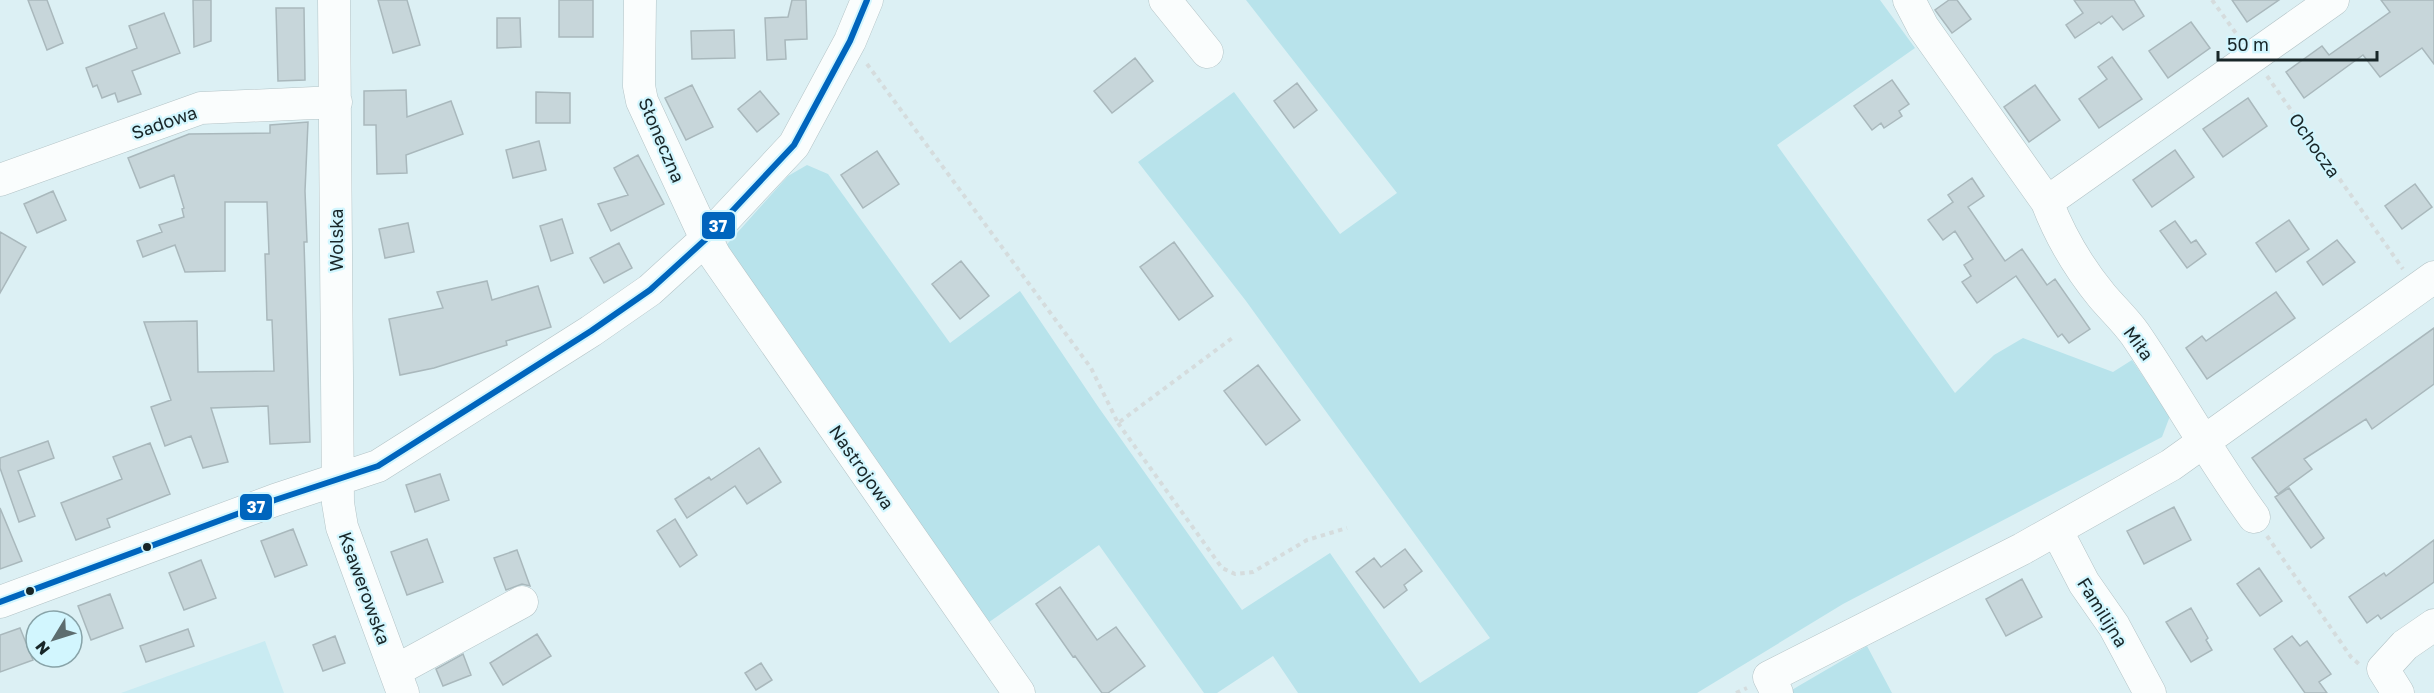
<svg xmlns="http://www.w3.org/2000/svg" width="2434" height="693" font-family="'Golos Text',sans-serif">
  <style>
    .built { fill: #c9ebf2 }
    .green { fill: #b8e3eb }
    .building { fill: #c7d6da; stroke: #a9b8bc; stroke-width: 1.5 }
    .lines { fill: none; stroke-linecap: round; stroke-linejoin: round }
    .minor-casing { stroke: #b3c3c6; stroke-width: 33 }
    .path { stroke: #d5dcdd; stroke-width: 4; stroke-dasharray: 4.5 4.5; stroke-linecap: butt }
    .minor { stroke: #fafdfd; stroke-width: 32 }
    .bus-1-casing { stroke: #d2f6fe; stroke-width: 10 }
    .bus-1 { stroke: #0065bd; stroke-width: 6 }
    .bus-dot { fill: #182628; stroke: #d2f6fe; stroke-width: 2 }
    .labels { text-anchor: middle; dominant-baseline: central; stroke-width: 4.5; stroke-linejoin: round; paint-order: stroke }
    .street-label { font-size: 18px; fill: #182628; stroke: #d2f6fe }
    .line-badge { stroke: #d2f6fe; stroke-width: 2 }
    .badge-label { font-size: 16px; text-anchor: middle; font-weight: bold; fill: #fff }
  </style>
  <rect width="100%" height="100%" fill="#dcf0f4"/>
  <path class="built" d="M265 641 284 693H121Z"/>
  <path class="green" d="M1246 0H1880L1915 48 1777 145 1955 393 1994 355 2023 338 2113 372 2132 360 2170 416 2162 437 1843 604 1697 693H1298L1273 656 1217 693H1204L1099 545 985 625 721 251 788 176 807 165 828 174 950 343 1020 291 1099 408 1242 610 1330 553 1420 683 1490 638 1246 301 1138 162 1234 92 1340 234 1397 193Z
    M1867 646 1892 693H1791L1790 691Z"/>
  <path class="building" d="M28 0H47L63 43 47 50Z
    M193 0H211V41L194 47Z
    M378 0H407L420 45 393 53Z
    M559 0H593V37H559Z
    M792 0H806L807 39 785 40 786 59 767 60 765 18 788 17Z
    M1949 0H1957L1971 19 1952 33 1935 10Z
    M2074 0H2134L2144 16 2123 30 2112 16 2101 24 2099 22 2075 38 2066 25 2083 13Z
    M2232 0H2279L2247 22Z
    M2381 0H2434V64L2422 48 2380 77 2363 55 2304 98 2286 72 2322 46 2329 55 2390 12Z
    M276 8H304L305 80 278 81Z
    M164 13 180 53 132 71 141 94 118 102 115 93 102 98 97 85 93 87 86 68 137 48 129 26Z
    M497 18H520L521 47 497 48Z
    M2191 22 2210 48 2168 78 2149 51Z
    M734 30 735 58 692 59 691 31Z
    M2112 57 2142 99 2099 128 2079 99 2107 79 2098 67Z
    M1135 58 1153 81 1112 113 1094 91Z
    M1892 80 1909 104 1899 111 1902 116 1884 128 1881 123 1872 130 1854 106Z
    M1297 83 1317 110 1294 128 1274 101Z
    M692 85 713 127 686 140 665 98Z
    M2035 85 2060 120 2029 142 2004 107Z
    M406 90 407 117 451 101 463 134 406 155 407 173 377 174 376 125H364V91Z
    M760 91 779 114 757 132 738 109Z
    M536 92 570 93V123H536Z
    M2248 98 2267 126 2223 157 2203 129Z
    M308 122 305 191 307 242H304L310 442 270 444 268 406 211 408 228 462 203 468 191 436 165 446 151 407 171 400 144 322 197 321 198 372 274 371 272 320H267L265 254H269L267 202H225V271L185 272 175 245 143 257 137 241 162 232 159 225 184 217 182 209 184 208 174 175 140 188 128 158 189 134 270 133V125Z
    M539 141 546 170 513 178 506 150Z
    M2175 150 2194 177 2152 207 2133 180Z
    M877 151 899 184 863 208 841 175Z
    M638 155 664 204 611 231 598 204 628 195 614 168Z
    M1972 178 1984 196 1968 207 2005 261 2022 249 2047 285 2055 279 2090 329 2069 343 2062 334 2058 337 2016 276 1977 303 1962 282 1971 276 1964 265 1973 259 1955 231 1943 240 1928 220 1953 202 1948 195Z
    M2415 184 2432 207 2402 229 2385 206Z
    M53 191 66 220 37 233 24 204Z
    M562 219 573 253 551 261 540 226Z
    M2289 220 2309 249 2276 272 2256 243Z
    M2175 221 2191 243 2196 240 2206 254 2187 268 2160 231Z
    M408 223 414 252 385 258 379 229Z
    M0 232 26 247 0 293Z
    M2337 240 2355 262 2323 285 2307 262Z
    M1174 242 1213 296 1179 320 1140 267Z
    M619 243 632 268 604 283 590 258Z
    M961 261 989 296 960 319 932 284Z
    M487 281 492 300 538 286 551 327 506 341 507 345 434 368 400 375 389 319 443 308 437 292Z
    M2276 292 2295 318 2207 379 2186 348 2202 336 2206 341Z
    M2434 328V384L2372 429 2366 419 2304 459 2312 469 2278 494 2252 458Z
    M1258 365 1300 420 1266 445 1224 391Z
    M48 441 54 458 18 471 35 516 19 522 0 468V458Z
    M150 443 170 494 107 519 110 527 76 540 61 503 122 479 113 457Z
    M759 448 781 482 747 504 735 486 687 518 675 499 709 477 711 480Z
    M440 474 449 500 415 512 406 485Z
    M2289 488 2324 538 2311 548 2275 497Z
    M2174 507 2191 540 2144 564 2127 531Z
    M0 508 22 561 0 569Z
    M675 519 697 555 680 567 657 531Z
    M293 529 307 565 275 577 261 541Z
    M427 539 443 582 407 595 391 552Z
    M2434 540V582L2381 619 2378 615 2367 623 2349 597 2384 573 2386 576Z
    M1405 549 1422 571 1404 585 1407 590 1384 608 1356 572 1374 558 1381 567Z
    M517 550 530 586 522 584 506 590 494 558Z
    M201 560 216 598 184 610 169 573Z
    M2259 568 2282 601 2260 616 2237 584Z
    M2022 579 2042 617 2006 636 1986 599Z
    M1060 587 1097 640 1116 627 1145 666 1108 693H1102L1075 656 1073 657 1036 604Z
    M110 594 123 628 91 640 78 606Z
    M2191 608 2208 638 2206 640 2212 650 2191 662 2166 622Z
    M20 628 33 660 0 672V635Z
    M188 629 194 646 146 662 140 646Z
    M537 634 551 656 503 685 490 663Z
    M335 636 345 663 323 671 313 645Z
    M2292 636 2300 646 2307 641 2331 674 2319 682 2327 693H2305L2274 649Z
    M463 654 471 675 443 686 436 669Z
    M761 663 772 680 756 690 745 673Z"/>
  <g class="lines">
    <g class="minor-casing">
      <path id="minor" d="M334 0 338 503 342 527 403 693
        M640 0 639 86 642 101 706 239 715 256 1019 693
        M1165 0 1207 52
        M1909 0 1923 27 2047 202C2060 236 2079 268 2102 296 2113 309 2125 320 2135 334 2176 394 2211 458 2254 517
        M0 180 201 108 336 102
        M2047 202 2333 0
        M2057 531 2084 583 2114 626 2150 693
        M0 602 275 500 378 466 591 331 650 290 706 239 794 145 850 41 867 0
        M395 671 522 602
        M1777 693 1769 677 2022 549 2171 465 2434 277
        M2398 693 2383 669 2405 645 2434 625"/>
    </g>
    <path class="path" d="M2212 0 2238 36
      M867 64 1091 368 1118 423 1235 336
      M2267 76 2403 269
      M1118 423 1222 568 1235 574 1253 572 1307 540 1347 528
      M2267 536 2351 657 2359 664
      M1736 693 1747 688"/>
    <use href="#minor" class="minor"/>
    <g class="bus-1-casing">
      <path id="bus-1" d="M0 602 275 500 378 466 591 331 650 290 706 239 794 145 850 41 867 0"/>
    </g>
    <use href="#bus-1" class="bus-1"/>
  </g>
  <g class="bus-dot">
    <circle cx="147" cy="547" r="5"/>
    <circle cx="30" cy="591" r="5"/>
  </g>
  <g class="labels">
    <g class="street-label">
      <text transform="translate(164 122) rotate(-19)">Sadowa</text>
      <text transform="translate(662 140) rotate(67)">Słoneczna</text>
      <text transform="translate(2315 145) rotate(55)">Ochocza</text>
      <text transform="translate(336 240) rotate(-90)">Wolska</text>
      <text transform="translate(2139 343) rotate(54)">Miła</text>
      <text transform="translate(862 467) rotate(55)">Nastrojowa</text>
      <text transform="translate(365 588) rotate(70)">Ksawerowska</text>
      <text transform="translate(2103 612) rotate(58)">Familijna</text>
    </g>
  </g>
  <g class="line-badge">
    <rect x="701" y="211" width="35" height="29" rx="6" fill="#0065bd"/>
    <rect x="239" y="493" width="34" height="28" rx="6" fill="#0065bd"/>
  </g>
  <g class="badge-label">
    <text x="718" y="232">37</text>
    <text x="256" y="513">37</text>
  </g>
  <g transform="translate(54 639) rotate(232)"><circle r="28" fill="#d2f6fe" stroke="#88a3a8" stroke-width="1.5"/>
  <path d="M0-4.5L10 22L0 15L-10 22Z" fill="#5d6d6f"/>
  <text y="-9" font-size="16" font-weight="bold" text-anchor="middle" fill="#182628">N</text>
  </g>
  <path d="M2218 51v9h159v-9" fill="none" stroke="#182628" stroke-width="3"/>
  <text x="2227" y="51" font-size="18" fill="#182628" stroke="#d2f6fe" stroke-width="4.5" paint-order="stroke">50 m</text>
</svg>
